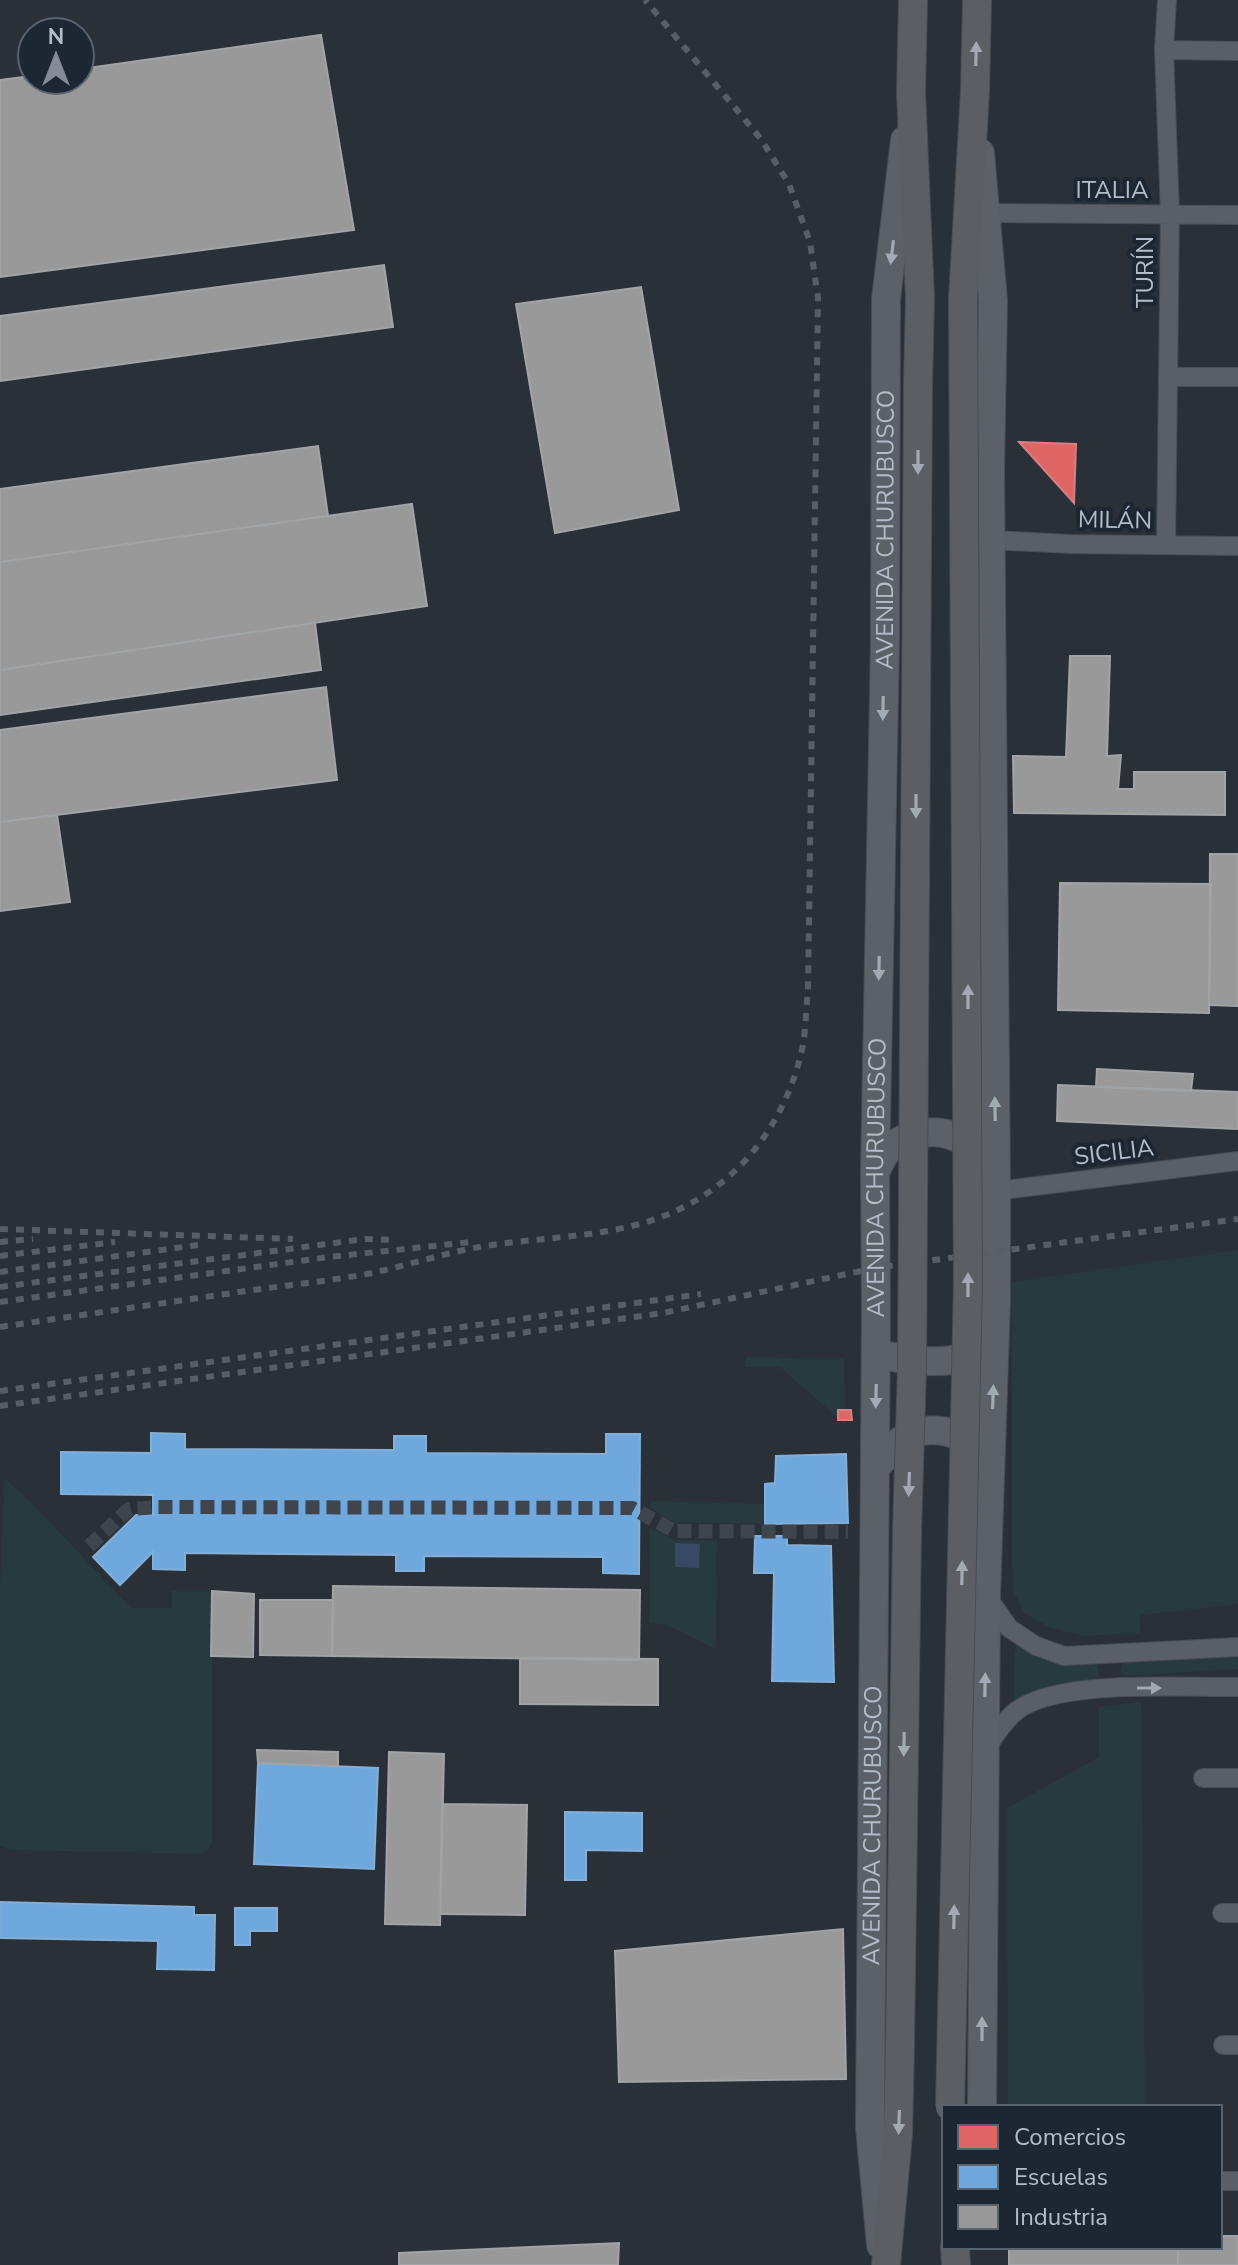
<svg xmlns="http://www.w3.org/2000/svg" width="1238" height="2265" font-family="'Nunito Sans',sans-serif">
  <style>
    .green { fill: #273a3e }
    .water { fill: #384963 }
    .shops { fill: #e06666; stroke: #d38084; stroke-width: 2 }
    .schools { fill: #6fa8dc; stroke: #84aed6; stroke-width: 2 }
    .industry { fill: #999; stroke: #a1a4a7; stroke-width: 2 }
    .lines { fill: none; stroke-linecap: round; stroke-linejoin: round }
    .pedestrian-tunnel { stroke: #3f454e; stroke-width: 14; stroke-dasharray: 14 7; stroke-linecap: butt }
    .minor-casing { stroke: #484c53; stroke-width: 20 }
    .primary-casing { stroke: #484c55; stroke-width: 30 }
    .trunk-casing { stroke: #474c53; stroke-width: 30 }
    .minor { stroke: #5a5e66; stroke-width: 18 }
    .primary { stroke: #5c6168; stroke-width: 28 }
    .trunk { stroke: #5b5f64; stroke-width: 28 }
    .rail { stroke: #595d64; stroke-width: 6; stroke-dasharray: 8 8; stroke-linecap: butt }
    .trunk-bridge-casing { stroke: #474c53; stroke-width: 30; stroke-linecap: butt }
    .trunk-bridge { stroke: #5b5f64; stroke-width: 28 }
    .oneway { fill: #a2a9b5 }
    .oneway2 { fill: #a2aab6 }
    .labels { text-anchor: middle; dominant-baseline: central; stroke-width: 8; stroke-linejoin: round; paint-order: stroke }
    .street-label { font-size: 24px; fill: #b4bcc9; stroke: #1d2633 }
  </style>
  <rect width="100%" height="100%" fill="#2a3038"/>
  <path class="green" d="M1238 1250V1604L1141 1615 1140 1633 1083 1636 1049 1627 1024 1613 1014 1592 1012 1569V1282Z
    M746 1357 844 1359 845 1424 780 1367H746Z
    M4 1478 33 1504 131 1608H172V1591H212V1842L208 1850 201 1854 10 1850 0 1846V1591Z
    M651 1501 765 1504V1524L672 1522 651 1508Z
    M650 1528 673 1539 717 1541 716 1649 665 1624 650 1623Z
    M1017 1642 1092 1662C1099 1665 1099 1669 1098 1677L1093 1680C1064 1685 1039 1686 1014 1701V1659Z
    M1238 1657V1669L1126 1676 1121 1673 1120 1668 1124 1661Z
    M1141 1702 1145 2107H1008L1007 1808 1099 1757V1707Z"/>
  <path class="water" d="M675 1543 700 1544 699 1568 675 1567Z"/>
  <path class="shops" d="M1019 442 1076 444 1074 503Z
    M838 1410H851L852 1420H838Z"/>
  <path class="schools" d="M151 1433 185 1434V1449L394 1450V1436H426V1453L606 1454V1434H640L639 1574 603 1573V1557L424 1556V1571H396V1555L185 1553V1570L153 1569V1552L120 1585 93 1557 136 1515H153V1495L61 1494V1452L151 1453Z
    M846 1454 848 1523 765 1524V1484L775 1483 776 1456Z
    M755 1536H787V1545L831 1546 834 1682 772 1681 774 1573H754Z
    M258 1763 378 1768 374 1869 254 1864Z
    M565 1812 642 1813V1851L586 1850V1880H565Z
    M0 1902 194 1907V1915H215L214 1970 157 1969 158 1941 0 1938Z
    M235 1908H277V1931H250V1945H235Z"/>
  <path class="industry" d="M321 35 354 230 0 277V80L32 76V80H80V69Z
    M384 265 393 327 0 381V316Z
    M641 287 679 510 555 533 516 304Z
    M318 446 328 516 0 562V489Z
    M412 504 427 606 0 670V562Z
    M315 623 321 670 0 715V670Z
    M1070 656H1110L1107 756 1121 755 1118 789H1134V772H1225V815L1014 813 1013 756 1066 757Z
    M326 687 337 780 0 822V730Z
    M57 815 70 902 0 911V822Z
    M1210 854H1238V1006L1209 1005Z
    M1060 883 1211 884 1209 1013 1058 1010Z
    M1097 1069 1193 1074 1191 1091 1096 1087Z
    M1058 1085 1238 1092V1129L1057 1121Z
    M333 1586 640 1590 639 1660 332 1656Z
    M212 1591 254 1594 253 1657 211 1656Z
    M260 1600H333L332 1656 260 1655Z
    M520 1658 658 1659V1705L520 1704Z
    M257 1750 338 1752V1766L258 1763Z
    M389 1752 444 1754 440 1925 385 1924Z
    M442 1804 527 1805 525 1915 440 1914Z
    M843 1929 846 2079 619 2082 615 1951Z
    M1220 2236H1238V2265H1178V2247H1220Z
    M619 2243 618 2265H399V2253Z
    M1009 2247H1178V2265H1009Z"/>
  <g class="lines">
    <path class="pedestrian-tunnel" d="M89 1546 129 1509 158 1507 632 1508 674 1531 848 1532"/>
    <g class="minor-casing">
      <path id="minor" d="M1164 50 1238 51
        M985 213 1238 215
        M1169 377H1238
        M991 540 1070 544 1238 546
        M1166 545 1170 214 1164 50 1167 0
        M996 1191 1238 1161
        M986 1595 1009 1628 1036 1646 1064 1656 1238 1647
        M985 1750C994 1737 1003 1722 1015 1712 1056 1678 1184 1688 1238 1687
        M1203 1778H1238
        M1222 1913H1238
        M1223 2045H1238
        M1220 2181H1238"/>
    </g>
    <g class="primary-casing">
      <g id="primary">
        <path d="M980 153 993 300 990 470 996 1191V1301L986 1595 982 2107"/>
        <path d="M875 1172C879 1165 882 1157 887 1151 895 1142 904 1139 914 1135 942 1127 962 1137 983 1154"/>
        <path d="M888 1356C920 1363 959 1365 988 1348"/>
        <path d="M875 1468C885 1457 895 1443 908 1436 931 1424 964 1432 981 1450"/>
        <path id="s1" d="M881 2245 870 2128 876 1315 875 1172 885 641 886 299 905 140"/>
      </g>
    </g>
    <g class="trunk-casing">
      <path id="trunk" d="M913 0 911 92 920 299 918 384
        M963 299 975 91 977 0
        M955 2247 956 2265
        M886 2265 898 2134 900 2044"/>
    </g>
    <use href="#minor" class="minor"/>
    <use href="#primary" class="primary"/>
    <use href="#trunk" class="trunk"/>
    <path class="rail" d="M0 1229 293 1239
      M0 1242 33 1239
      M0 1256 115 1242
      M0 1272 198 1245
      M0 1287 365 1239 396 1240
      M0 1302 329 1257 471 1242
      M0 1327C82 1315 164 1303 246 1291 288 1285 331 1281 372 1273 410 1265 447 1252 485 1246 569 1233 650 1240 721 1183 765 1148 792 1098 803 1045 806 1027 806 1008 808 990L818 298 810 242 789 184 761 139 645 0
      M0 1391 701 1294
      M0 1406 663 1313 875 1268 1238 1219"/>
    <g class="trunk-bridge-casing">
      <path id="trunk-bridge" d="M900 2044 907 1531 912 1367 918 384
        M950 2107 968 1283 963 299"/>
    </g>
    <use href="#trunk-bridge" class="trunk-bridge"/>
  </g>
  <defs><path id="oneway-solid" d="M-6-.8H1V-3.2L6.5 0L1 3.2V.8H-6Z" transform="scale(2)"/></defs>
  <g class="oneway">
    <use href="#oneway-solid" transform="translate(976 54) rotate(-89)"/>
    <use href="#oneway-solid" transform="translate(918 462) rotate(90)"/>
    <use href="#oneway-solid" transform="translate(916 806) rotate(90)"/>
    <use href="#oneway-solid" transform="translate(968 997) rotate(-90)"/>
    <use href="#oneway-solid" transform="translate(968 1285) rotate(-90)"/>
    <use href="#oneway-solid" transform="translate(909 1484) rotate(92)"/>
    <use href="#oneway-solid" transform="translate(962 1573) rotate(-89)"/>
    <use href="#oneway-solid" transform="translate(1149 1688)"/>
    <use href="#oneway-solid" transform="translate(904 1744) rotate(91)"/>
    <use href="#oneway-solid" transform="translate(954 1917) rotate(-89)"/>
    <use href="#oneway-solid" transform="translate(899 2122) rotate(92)"/>
  </g>
  <g class="oneway2">
    <use href="#oneway-solid" transform="translate(892 252) rotate(97)"/>
    <use href="#oneway-solid" transform="translate(883 708) rotate(91)"/>
    <use href="#oneway-solid" transform="translate(879 968) rotate(91)"/>
    <use href="#oneway-solid" transform="translate(995 1109) rotate(-91)"/>
    <use href="#oneway-solid" transform="translate(876 1396) rotate(91)"/>
    <use href="#oneway-solid" transform="translate(993 1397) rotate(-88)"/>
    <use href="#oneway-solid" transform="translate(985 1685) rotate(-89)"/>
    <use href="#oneway-solid" transform="translate(982 2029) rotate(-90)"/>
  </g>
  <g class="labels">
    <g class="street-label">
      <text x="1112" y="190">ITALIA</text>
      <text transform="translate(1145 272) rotate(-90)">TURÍN</text>
      <text transform="translate(1115 520) rotate(1)">MILÁN</text>
      <text stroke="none"><textPath href="#s1" startOffset="1716">AVENIDA CHURUBUSCO</textPath></text>
      <text transform="translate(1114 1152) rotate(-7)">SICILIA</text>
      <text stroke="none"><textPath href="#s1" startOffset="1068">AVENIDA CHURUBUSCO</textPath></text>
      <text stroke="none"><textPath href="#s1" startOffset="420">AVENIDA CHURUBUSCO</textPath></text>
    </g>
  </g>
  <rect x="942" y="2105" width="280" height="144" fill="#1d2633" stroke="#59626f" stroke-width="2"/>
  <rect x="958" y="2125" width="40" height="24" fill="#e06666" stroke="#59626f" stroke-width="2"/>
  <text x="1014" y="2145" font-size="24" fill="#b4bcc9">Comercios</text>
  <rect x="958" y="2165" width="40" height="24" fill="#6fa8dc" stroke="#59626f" stroke-width="2"/>
  <text x="1014" y="2185" font-size="24" fill="#b4bcc9">Escuelas</text>
  <rect x="958" y="2205" width="40" height="24" fill="#999999" stroke="#59626f" stroke-width="2"/>
  <text x="1014" y="2225" font-size="24" fill="#b4bcc9">Industria</text>
  <g transform="translate(56 56)"><circle r="38" fill="#1d2633" stroke="#59626f" stroke-width="2"/>
  <path d="M0-6L14 30L0 20L-14 30Z" fill="#848b96"/>
  <text y="-12" font-size="22" font-weight="bold" text-anchor="middle" fill="#b4bcc9">N</text>
  </g>
</svg>
